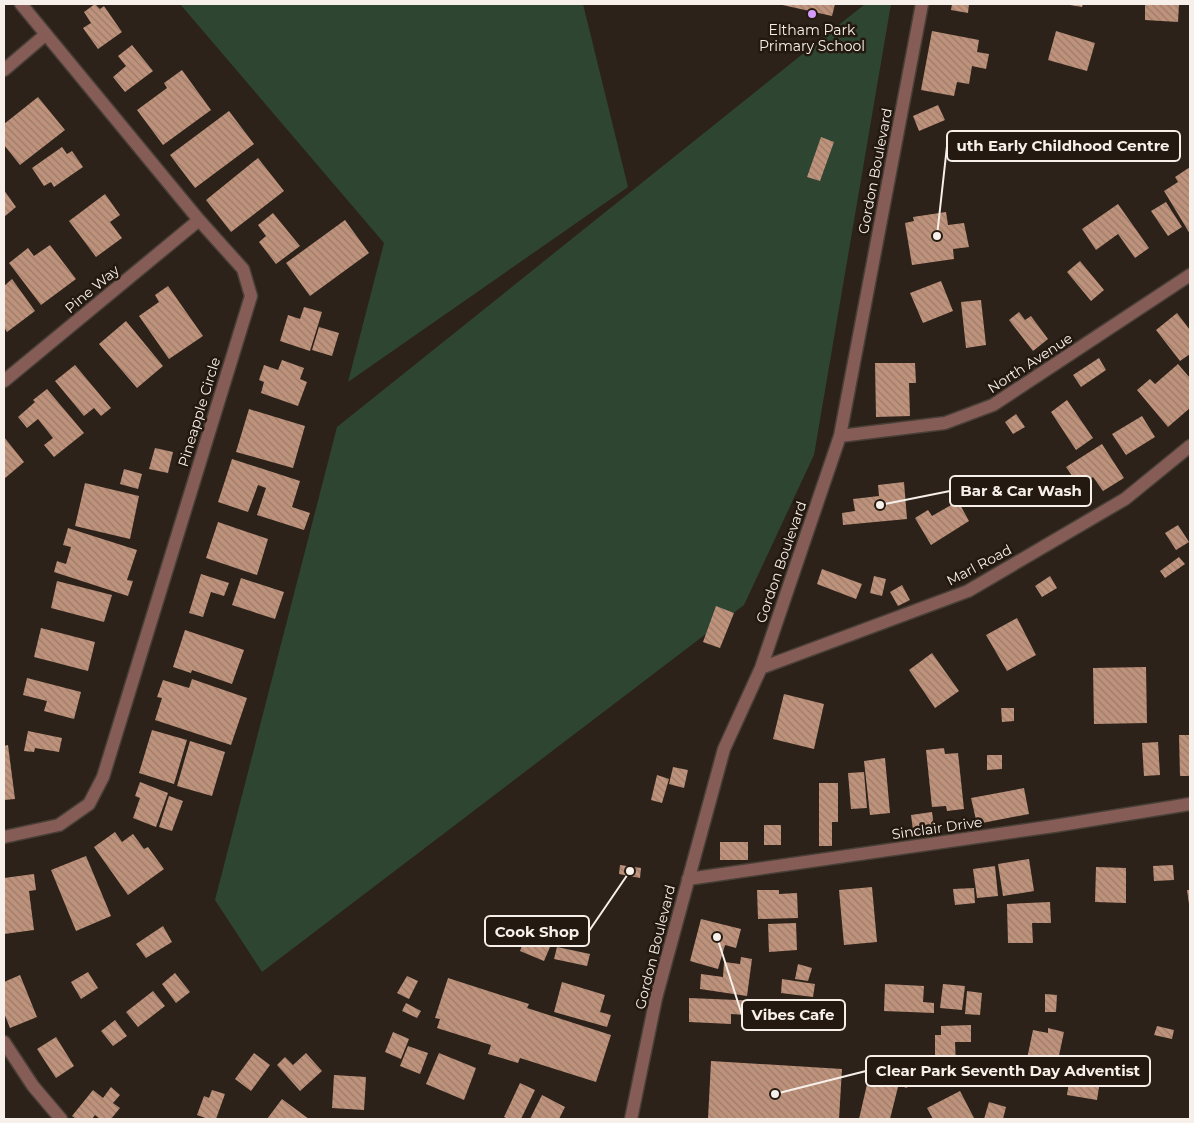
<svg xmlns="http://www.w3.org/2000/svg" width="1194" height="1123" font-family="Montserrat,sans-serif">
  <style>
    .green { fill: #2e4531 }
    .building { fill: url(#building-back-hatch) }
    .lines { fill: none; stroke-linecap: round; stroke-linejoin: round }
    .minor-casing { stroke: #483f36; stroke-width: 15 }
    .minor { stroke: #855c56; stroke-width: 12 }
    .poi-dot { fill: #d39cfc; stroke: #231910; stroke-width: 2 }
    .labels { text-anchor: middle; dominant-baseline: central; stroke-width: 5; stroke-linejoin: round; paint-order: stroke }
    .poi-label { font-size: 14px; fill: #f7f0ea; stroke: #231910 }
    .street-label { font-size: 14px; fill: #f7f0ea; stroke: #231910 }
    .leader { fill: none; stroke: #f7f0ea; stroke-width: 2 }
    .callout-dot { fill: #f7f0ea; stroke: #231910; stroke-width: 2 }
    .callout { fill: #231910; stroke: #f7f0ea; stroke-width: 2 }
    .callout-label { font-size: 15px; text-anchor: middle; font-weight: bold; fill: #f7f0ea }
  </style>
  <defs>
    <pattern id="building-back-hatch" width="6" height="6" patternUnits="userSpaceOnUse" patternTransform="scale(1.25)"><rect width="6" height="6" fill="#be927b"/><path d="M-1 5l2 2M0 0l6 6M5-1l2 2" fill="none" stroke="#9b7c6b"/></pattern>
  </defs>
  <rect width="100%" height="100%" fill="#2c2219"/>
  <path class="green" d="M180 4H583L628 187 348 382 384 243Z
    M865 4H891L814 455 744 605 262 972 215 900 337 427Z"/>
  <path class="building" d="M95 4 100 9 104 6 122 32 98 49 83 28 91 23 84 12Z
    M778 4H835L832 16Z
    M952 4H969L968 13 951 10Z
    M1064 4H1083L1082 7Z
    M1145 4H1179L1178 22 1145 20Z
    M932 31 979 40 977 52 989 54 986 69 972 66 969 84 957 82 954 96 921 90Z
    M1056 31 1095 43 1087 71 1048 60Z
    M132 45 153 71 125 92 113 77 126 66 118 56Z
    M182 70 211 110 163 145 137 110 167 88 164 83Z
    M38 97 65 130 20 165 4 145V124Z
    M938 105 945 120 919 131 913 116Z
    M229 111 254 144 195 188 170 155Z
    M821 137 834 142 820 181 807 177Z
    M62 147 67 154 72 151 83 167 54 187 51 182 44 186 32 168Z
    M258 158 284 191 231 232 206 200Z
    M1190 167V234L1164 191 1178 182 1175 177Z
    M4 190 16 207 4 217Z
    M105 194 120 215 110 222 122 238 96 257 69 221Z
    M1166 202 1182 227 1168 236 1151 211Z
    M1118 204 1149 248 1135 258 1118 234 1096 250 1082 229Z
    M946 212 948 225 964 223 969 247 953 249 954 259 912 265 905 223 914 221 913 217Z
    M273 213 300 246 276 264 259 242 266 236 258 225Z
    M345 220 369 253 310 296 286 263Z
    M50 245 76 279 41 305 9 263 28 248 34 256Z
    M1080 261 1104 290 1091 301 1067 272Z
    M12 279 35 311 7 332 4 327V286Z
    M941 281 953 311 923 323 910 293Z
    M168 286 203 336 169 359 139 316 159 302 155 295Z
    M981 300 986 345 966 348 961 302Z
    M304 307 322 312 310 351 280 341 288 315 300 319Z
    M1019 312 1025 320 1031 316 1048 339 1033 351 1009 320Z
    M1177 313 1190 330V354L1180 361 1156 330Z
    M126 321 163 366 137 388 99 344Z
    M319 327 339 333 332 356 312 350Z
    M1099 358 1106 370 1081 387 1073 375Z
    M282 360 304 368 300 379 307 382 298 406 261 393 264 382 259 380 264 365 278 370Z
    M875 363H915L916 383H909L910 416 876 417Z
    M1178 364 1190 378V408L1168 427 1137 390 1150 379 1155 384Z
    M75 365 111 408 101 416 94 408 84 416 55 381Z
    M47 389 84 433 54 457 44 445 53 438 38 419 27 428 18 417 35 402 33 400Z
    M1067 400 1093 438 1076 450 1051 412Z
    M249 409 305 426 293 468 236 452Z
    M1016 414 1025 427 1013 434 1005 422Z
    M1142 416 1155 437 1126 455 1112 434Z
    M4 437 24 462 4 479Z
    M1102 444 1124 478 1103 491 1093 477 1079 486 1066 467Z
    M155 448 173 452 168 473 149 469Z
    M232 459 300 481 292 507 310 513 304 530 257 515 266 488 258 485 248 512 218 502Z
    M124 469 142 474 138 489 120 484Z
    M904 482 907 519 843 525 842 513 855 511 853 499 879 496 878 485Z
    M85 483 139 496 130 539 75 526Z
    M958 501 969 521 931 545 915 518 928 510 932 516Z
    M218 522 268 539 257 575 206 558Z
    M1178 525 1189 542 1176 550 1165 533Z
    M68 528 137 550 127 580 133 581 128 596 54 572 57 561 66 564 71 547 63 545Z
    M1179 557 1185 564 1165 578 1160 571Z
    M822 569 862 584 856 599 817 584Z
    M201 574 229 583 224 596 211 592 203 617 189 613Z
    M874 576 886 579 882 596 870 593Z
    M1050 576 1057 588 1042 597 1035 586Z
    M241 578 284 592 275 619 232 605Z
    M57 581 112 595 104 622 51 608Z
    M902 585 910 600 898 606 890 592Z
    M716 606 734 613 720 648 703 642Z
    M1017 618 1036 655 1007 671 986 635Z
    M41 628 95 642 88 671 34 657Z
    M185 630 244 650 232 684 192 670 191 673 173 667Z
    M932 653 959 691 935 708 909 670Z
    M1146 667 1147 723 1094 724 1093 668Z
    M27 678 81 692 74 719 44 711 47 701 23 695Z
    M192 679 247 698 231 745 155 720 162 698 157 697 163 680 189 688Z
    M784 694 824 704 814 749 773 739Z
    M1001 708H1014V721L1002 722Z
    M152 730 187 740 174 784 139 773Z
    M28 731 62 738 59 752 35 748 34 752 24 751Z
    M1179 735H1190V776H1180Z
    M190 741 225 752 212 796 177 786Z
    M1158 742 1160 775 1144 776 1142 743Z
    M8 745 15 799 4 800V746Z
    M944 748 945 754 958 753 964 809 947 811 946 806 932 807 926 750Z
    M987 755H1002V769L987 770Z
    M885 758 890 813 870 815 864 761Z
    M673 767 688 770 684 788 669 784Z
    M864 772 867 808 851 809 848 773Z
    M657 775 669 779 662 803 651 800Z
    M140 782 168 793 156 827 133 818 140 798 135 796Z
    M819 783H838V822H832V846H819Z
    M1024 788 1029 814 977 824 971 798Z
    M169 796 183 801 172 831 159 827Z
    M932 812 935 834 914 837 911 815Z
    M764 825H781V845H764Z
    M115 832 122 842 133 834 144 849 148 847 164 869 128 895 94 847Z
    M720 842H748V860H720Z
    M86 856 111 916 76 931 51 870Z
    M1029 859 1034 891 1003 896 998 864Z
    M620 865 641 868 640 878 619 874Z
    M1173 865 1174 880 1154 881 1153 866Z
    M995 866 998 896 977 898 973 869Z
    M1096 867 1126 868V903L1095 902Z
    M34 874 36 890 29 891 34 930 4 934V878Z
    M872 887 877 942 844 945 839 890Z
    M974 888 975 903 955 905 953 889Z
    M757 890H779V894L797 893 798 918 758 919Z
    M1187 890H1190V904H1189Z
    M1050 902 1051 923H1032L1033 943H1008L1007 904Z
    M701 919 741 929 736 948 725 945 718 969 690 961Z
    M796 923 797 950 769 952 768 924Z
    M163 926 172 942 146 958 136 944Z
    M525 937 550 947 544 961 520 951Z
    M557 947 590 954 587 966 554 959Z
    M741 957 752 959 747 996 700 989 701 974 723 977 724 962 740 964Z
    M798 964 812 968 808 981 795 979Z
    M88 972 98 988 81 999 71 982Z
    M175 973 190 992 176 1003 162 984Z
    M20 975 37 1017 10 1028 4 1013V982Z
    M407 976 418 981 409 999 397 993Z
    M448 978 529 1004 527 1008 611 1035 596 1082 520 1058 518 1063 488 1054 491 1045 437 1028 440 1019 435 1018Z
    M782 979 815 984 813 997 781 993Z
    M562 982 605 995 600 1012 611 1015 607 1027 554 1012Z
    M885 984 924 986 923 1002 934 1003V1013L884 1011Z
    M943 984 965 986 962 1010 940 1008Z
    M153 991 165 1006 138 1027 126 1012Z
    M967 991 982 993 980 1015 965 1014Z
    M1045 994 1057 995 1056 1012H1045Z
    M689 998 761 1001V1016L731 1014V1024L689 1022Z
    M406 1003 421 1011 417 1018 402 1011Z
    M115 1020 127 1036 113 1046 101 1031Z
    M971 1025V1042H955L956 1065 935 1066V1035H941V1026Z
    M1157 1026 1174 1030 1172 1039 1154 1035Z
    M1048 1028 1064 1032 1054 1079 1024 1073 1033 1030 1048 1033Z
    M393 1032 409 1039 401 1059 385 1052Z
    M56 1037 74 1066 56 1078 37 1049Z
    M408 1046 428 1053 420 1074 400 1066Z
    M254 1053 270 1065 251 1091 235 1079Z
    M306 1053 322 1071 300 1091 277 1065 285 1057 293 1065Z
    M439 1053 476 1068 464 1100 426 1084Z
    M711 1061 842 1069 839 1119H708Z
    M1072 1062 1102 1068 1097 1100 1067 1095Z
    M897 1074 910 1077 907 1088 894 1084Z
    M334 1075 366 1077 364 1110 332 1108Z
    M868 1080 898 1087 890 1119H859Z
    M520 1083 535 1090 521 1119H508L504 1117Z
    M111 1087 120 1095 113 1103 120 1108 111 1119H100L95 1115 92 1119H76L72 1116 93 1090 103 1098Z
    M212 1090 225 1094 216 1119H208L197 1115 204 1096 209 1098Z
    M960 1091 974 1118 972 1119H933L927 1108Z
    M542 1095 565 1107 559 1119H530Z
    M282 1099 309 1119H267Z
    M989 1102 1006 1107 1003 1119H984Z"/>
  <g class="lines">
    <g class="minor-casing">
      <path id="minor" d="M4 70 45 35
        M4 381 199 220
        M840 436 945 423 993 405 1190 275
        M761 668 968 591 1125 499 1190 446
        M4 837 59 825 89 804 103 777 251 296 243 269 199 220 21 4
        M688 879 1054 826 1190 804
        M4 1042 33 1086 61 1119
        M631 1119 656 998 724 749 761 668 840 436 922 4"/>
    </g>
    <use href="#minor" class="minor"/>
  </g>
  <circle class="poi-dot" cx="812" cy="14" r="5"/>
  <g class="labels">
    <g class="poi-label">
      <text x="812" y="30">Eltham Park<tspan x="812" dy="16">Primary School</tspan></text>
    </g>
    <g class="street-label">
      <text transform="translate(875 171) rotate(-79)">Gordon Boulevard</text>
      <text transform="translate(92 289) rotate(-40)">Pine Way</text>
      <text transform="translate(1030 363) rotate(-33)">North Avenue</text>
      <text transform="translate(199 412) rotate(-73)">Pineapple Circle</text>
      <text transform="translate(781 562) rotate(-71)">Gordon Boulevard</text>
      <text transform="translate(979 565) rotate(-28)">Marl Road</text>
      <text transform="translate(937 828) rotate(-8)">Sinclair Drive</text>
      <text transform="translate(655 947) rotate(-76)">Gordon Boulevard</text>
    </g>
  </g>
  <path class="leader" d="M937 236L947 146M880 505L950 491M630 871L589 931M717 937L742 1015M775 1094L866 1071"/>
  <g class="callout-dot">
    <circle cx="937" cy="236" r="5"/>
    <circle cx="880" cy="505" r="5"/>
    <circle cx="630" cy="871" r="5"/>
    <circle cx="717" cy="937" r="5"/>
    <circle cx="775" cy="1094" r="5"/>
  </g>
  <g class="callout">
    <rect x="947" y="131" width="233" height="30" rx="5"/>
    <rect x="950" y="476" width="141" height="30" rx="5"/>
    <rect x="485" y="916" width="104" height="30" rx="5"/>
    <rect x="742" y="1000" width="103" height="30" rx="5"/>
    <rect x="866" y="1056" width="284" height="30" rx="5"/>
  </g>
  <g class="callout-label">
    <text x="1063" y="151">uth Early Childhood Centre</text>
    <text x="1021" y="496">Bar &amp; Car Wash</text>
    <text x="537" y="937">Cook Shop</text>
    <text x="793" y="1020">Vibes Cafe</text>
    <text x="1008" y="1076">Clear Park Seventh Day Adventist</text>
  </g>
  <rect width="1194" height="1123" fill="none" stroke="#f7f0ea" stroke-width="10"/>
</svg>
